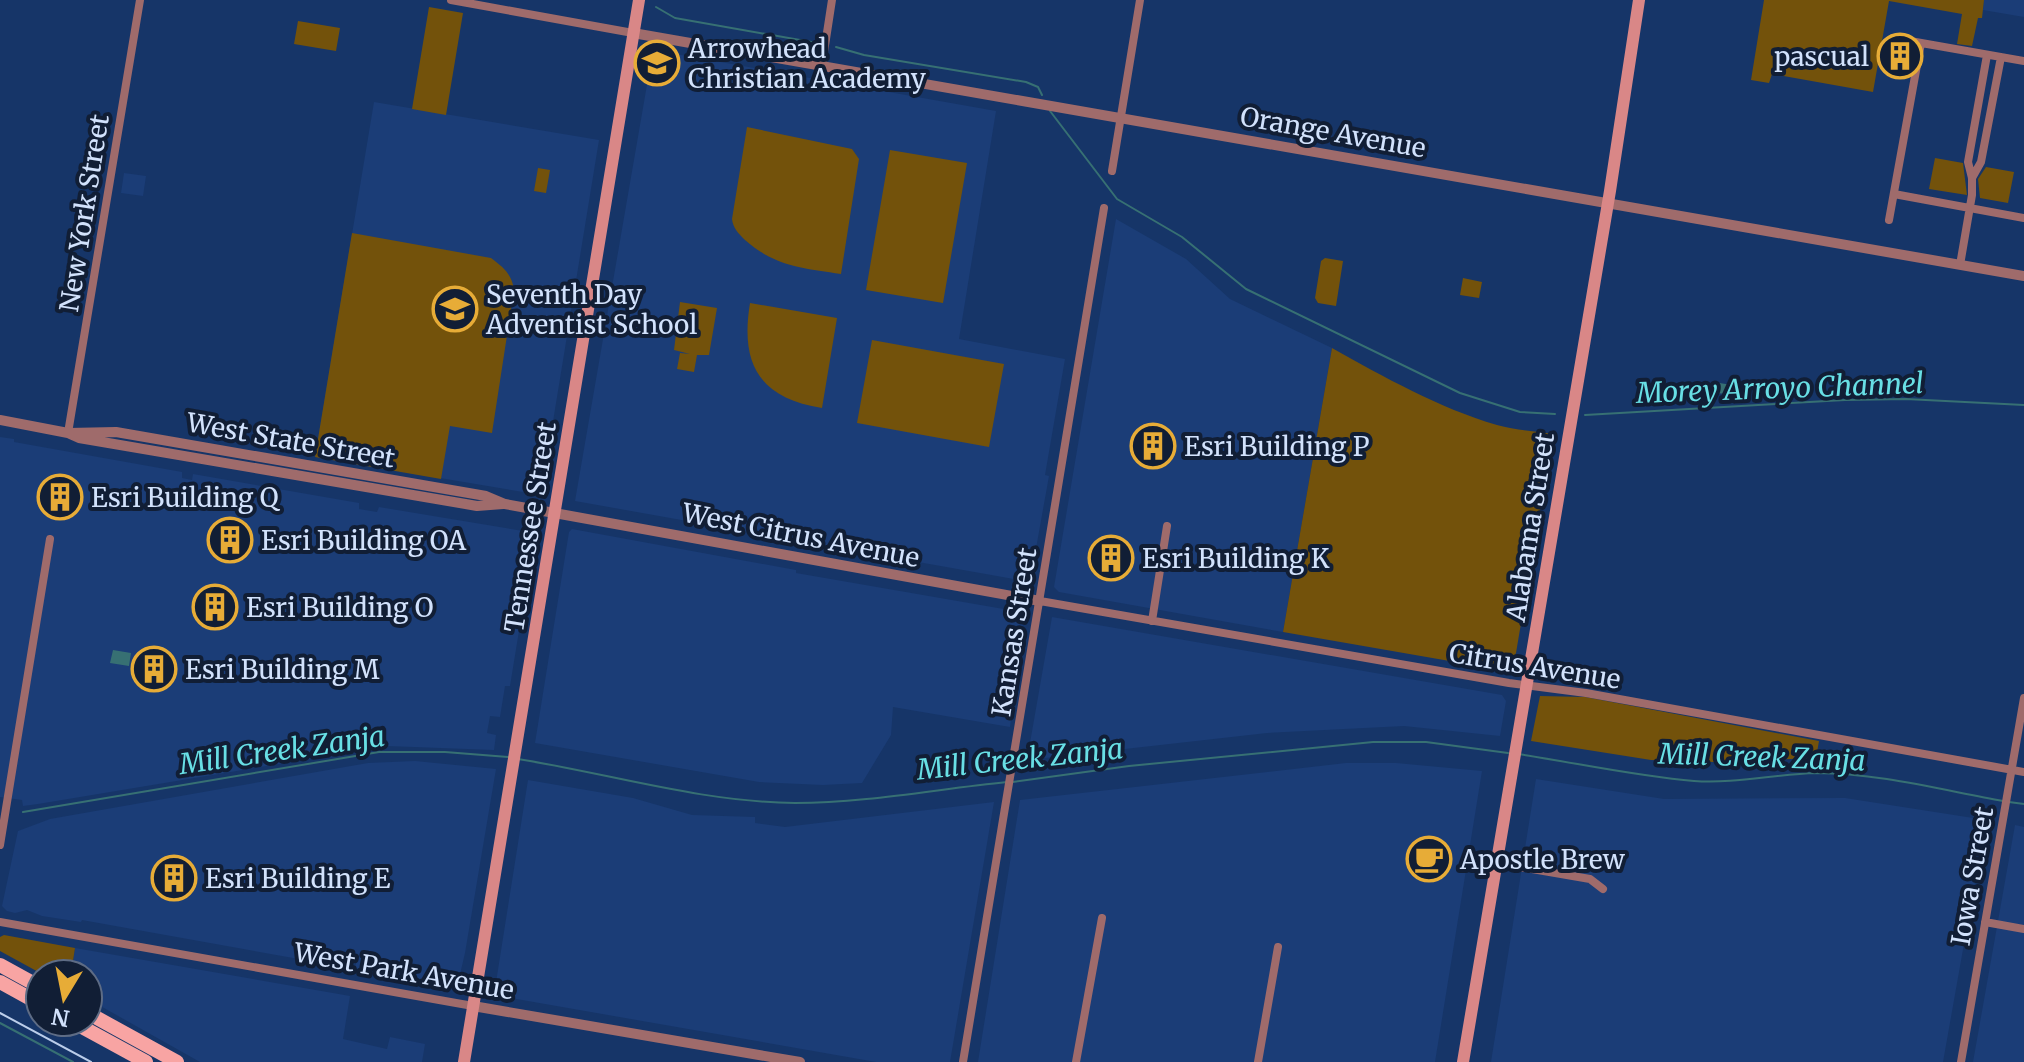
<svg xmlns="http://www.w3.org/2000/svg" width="2024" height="1062" font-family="Merriweather,serif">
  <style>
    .built { fill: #1b3d77 }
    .green { fill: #73520b }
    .water { fill: #377073 }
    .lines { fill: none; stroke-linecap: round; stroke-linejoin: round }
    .stream { stroke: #377073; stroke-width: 2 }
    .minor { stroke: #9f6b6b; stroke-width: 8 }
    .tertiary { stroke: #9f6b6b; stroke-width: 10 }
    .secondary { stroke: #d98787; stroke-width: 12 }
    .primary { stroke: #f8a4a3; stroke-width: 14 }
    .rail { stroke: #bbcdea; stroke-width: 2 }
    .labels { text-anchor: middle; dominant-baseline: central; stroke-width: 8; stroke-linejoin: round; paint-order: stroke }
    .poi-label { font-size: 26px; fill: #d2e2fc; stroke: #111e35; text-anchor: start }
    .street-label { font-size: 26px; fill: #d2e2fc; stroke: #111e35 }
    .water-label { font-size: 28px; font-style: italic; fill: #68dfe5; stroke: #111e35 }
  </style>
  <rect width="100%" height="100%" fill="#163568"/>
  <path class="built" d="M1984 0H2024V17L1983 10Z
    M653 50 996 111 959 339 1065 359 1045 475 1049 476 1030 582 575 501Z
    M374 102 599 140 541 495 315 457Z
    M124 173 146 176 143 196 121 193Z
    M1116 219 1186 259 1230 299 1332 348 1283 632 1059 592 1054 587Z
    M0 437 14 439V442L182 472V478L192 480 193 474 359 503V509L377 512 379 507 535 533 510 686H505L500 717 490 716 487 733 496 735 494 750 387 746 38 804 23 806 22 800 0 797Z
    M572 529 796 570V573L1021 612 1024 615 1010 727 893 707 891 735 862 783 823 785 759 782 535 743 569 532Z
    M1052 617 1502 695 1506 701 1500 736 1404 726 1267 733 1027 760Z
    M415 761 496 769 465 953 457 987 355 969 357 957 344 954H340L339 961 333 960 332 963 311 959 310 961 82 920 81 922 42 916 27 910 15 913 7 911 2 906 18 831 50 819 368 763Z
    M1346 763H1396L1482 771 1435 1062H978L1020 800Z
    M1536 779 1664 799 1845 798 1986 820 1943 1062H1491Z
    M528 780 633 798 692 815 755 817V823L785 827 994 802 950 1062H876L494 995Z
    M2015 825 2024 827V1062H1973Z
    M75 948 350 996 343 1039 387 1049 390 1037 425 1044 422 1062H200L88 999V974H71Z"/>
  <path class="green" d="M1764 0H1984L1982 18H1978L1972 46 1957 44 1962 14 1889 1 1873 92 1772 74 1769 83 1751 80Z
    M429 7 463 13 446 115 412 109Z
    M298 21 340 28 336 51 294 44Z
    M747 127 852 149 859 159 841 274C802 268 776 267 745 240 738 233 733 228 732 219Z
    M890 150 967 163 943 303 866 290Z
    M1935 158 1963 163 1967 195 1929 189Z
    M1986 167 2014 172 2008 203 1980 198 1978 179Z
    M538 168 550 170 546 193 534 191Z
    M352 233 491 258C503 267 512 274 514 290L492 433 450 426 441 479 315 457Z
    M1325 258 1343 261 1336 306 1318 303 1315 298 1321 261Z
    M1463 278 1482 282 1479 298 1460 295Z
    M680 302 717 308 709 355H697L694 372 677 369 680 353 690 354 674 350Z
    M750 303 837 318 822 408C759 398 740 364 750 303Z
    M872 340 1004 364 989 447 857 423Z
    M1332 348C1384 377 1439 408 1497 425 1515 430 1534 431 1553 434L1516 653 1507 671 1283 632Z
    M1540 696 1585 697 1819 741 1816 758 1713 762 1651 760 1531 741Z
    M4 935 75 948 71 974H42L0 951V937Z"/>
  <path class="water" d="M1713 382 1732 385 1735 386V394L1707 393V386H1713Z
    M113 650 131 653 129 666 110 663Z"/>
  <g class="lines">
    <path class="stream" d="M656 7 675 18 817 43
      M836 47 864 55 1026 82 1038 87 1042 95
      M1050 111 1117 199 1182 237 1246 289 1460 393 1520 412 1555 414
      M1585 415 1845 400 1906 399 2024 405
      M1518 754C1577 763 1635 776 1694 781 1735 784 1775 774 1816 773 1878 773 1942 790 2003 801
      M518 759C611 774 701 802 795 803 866 803 937 789 1007 782
      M1013 782 1129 766 1373 742H1426L1508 753
      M2009 802 2024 804
      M23 812 379 752H445L508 757
      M0 1023 73 1062"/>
    <path class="minor" d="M451 0 633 33
      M1893 38 2024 61
      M822 65 832 0
      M1112 171 1140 0
      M1972 178 1981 162 2001 57
      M1894 194 2024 218
      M1889 220 1921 43
      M1960 265 1972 195V178L1968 162 1987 55
      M68 433 140 0
      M1040 601 1509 683 1586 693 2024 772
      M1152 621 1167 526
      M0 845 50 539
      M1496 863 1590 879 1603 889
      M0 922 473 1006
      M1985 922 2024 929
      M963 1062 1104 208
      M1076 1062 1102 918
      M1258 1062 1278 947
      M1961 1062 2024 698"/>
    <path class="tertiary" d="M633 33 2024 276
      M0 420 68 433 116 432 486 496 505 504 1040 601
      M70 434 79 438 477 506 503 504
      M473 1006 800 1062"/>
    <path class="secondary" d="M464 1062 639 0
      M1463 1062 1610 191 1639 0"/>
    <path class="primary" d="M0 965 40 987
      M0 982 40 1004
      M88 1013 177 1062
      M73 1022 146 1062"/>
    <path class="rail" d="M0 1013 91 1062"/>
  </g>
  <defs>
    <g id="building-ring" transform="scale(2.3)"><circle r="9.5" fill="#111e35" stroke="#e7ac37" stroke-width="1.5"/><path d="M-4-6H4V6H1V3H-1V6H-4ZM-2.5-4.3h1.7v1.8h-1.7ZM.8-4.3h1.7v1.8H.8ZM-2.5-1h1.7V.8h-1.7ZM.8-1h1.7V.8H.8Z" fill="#e7ac37"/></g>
    <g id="school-ring" transform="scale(2.3)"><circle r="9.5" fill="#111e35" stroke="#e7ac37" stroke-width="1.5"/><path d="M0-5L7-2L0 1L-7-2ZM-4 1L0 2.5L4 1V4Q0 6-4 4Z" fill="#e7ac37"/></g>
    <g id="cafe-ring" transform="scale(2.3)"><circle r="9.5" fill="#111e35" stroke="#e7ac37" stroke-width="1.5"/><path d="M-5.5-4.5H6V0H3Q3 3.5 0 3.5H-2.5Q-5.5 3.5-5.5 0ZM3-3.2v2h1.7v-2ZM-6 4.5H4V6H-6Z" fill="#e7ac37"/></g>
  </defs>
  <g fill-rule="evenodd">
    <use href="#building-ring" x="1900" y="56"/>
    <use href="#school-ring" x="657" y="63"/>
    <use href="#school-ring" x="455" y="309"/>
    <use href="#building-ring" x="1153" y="446"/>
    <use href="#building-ring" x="60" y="497"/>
    <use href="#building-ring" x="230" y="540"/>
    <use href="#building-ring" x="1111" y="558"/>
    <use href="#building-ring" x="215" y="607"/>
    <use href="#building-ring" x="154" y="669"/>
    <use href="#cafe-ring" x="1429" y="859"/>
    <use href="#building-ring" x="174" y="878"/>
  </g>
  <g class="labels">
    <g class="poi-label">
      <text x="688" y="48">Arrowhead<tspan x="688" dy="30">Christian Academy</tspan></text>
      <text x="1869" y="56" text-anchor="end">pascual</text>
      <text x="486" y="294">Seventh Day<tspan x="486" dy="30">Adventist School</tspan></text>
      <text x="1184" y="446">Esri Building P</text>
      <text x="91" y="497">Esri Building Q</text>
      <text x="261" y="540">Esri Building OA</text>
      <text x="1142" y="558">Esri Building K</text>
      <text x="246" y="607">Esri Building O</text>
      <text x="185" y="669">Esri Building M</text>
      <text x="1460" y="859">Apostle Brew</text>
      <text x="205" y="878">Esri Building E</text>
    </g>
    <g class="street-label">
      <text transform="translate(1333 132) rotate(10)">Orange Avenue</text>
      <text transform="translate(84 213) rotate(-81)">New York Street</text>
      <text transform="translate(291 440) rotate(10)">West State Street</text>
      <text transform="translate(530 527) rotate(-81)">Tennessee Street</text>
      <text transform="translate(1530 527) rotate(-81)">Alabama Street</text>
      <text transform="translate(801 535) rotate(11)">West Citrus Avenue</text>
      <text transform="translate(1014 632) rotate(-81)">Kansas Street</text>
      <text transform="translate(1535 666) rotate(9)">Citrus Avenue</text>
      <text transform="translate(1972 876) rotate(-80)">Iowa Street</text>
      <text transform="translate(404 971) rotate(10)">West Park Avenue</text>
    </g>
    <g class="water-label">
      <text transform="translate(1780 388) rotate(-2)">Morey Arroyo Channel</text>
      <text transform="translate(282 750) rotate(-8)">Mill Creek Zanja</text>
      <text transform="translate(1762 757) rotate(2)">Mill Creek Zanja</text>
      <text transform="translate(1020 759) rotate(-6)">Mill Creek Zanja</text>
    </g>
  </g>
  <g transform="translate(64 998) rotate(190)"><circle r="38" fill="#111e35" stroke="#5e6c85" stroke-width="2"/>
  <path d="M0-6L14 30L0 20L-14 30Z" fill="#e7ac37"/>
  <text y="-12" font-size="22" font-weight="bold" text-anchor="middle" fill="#d2e2fc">N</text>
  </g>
</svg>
